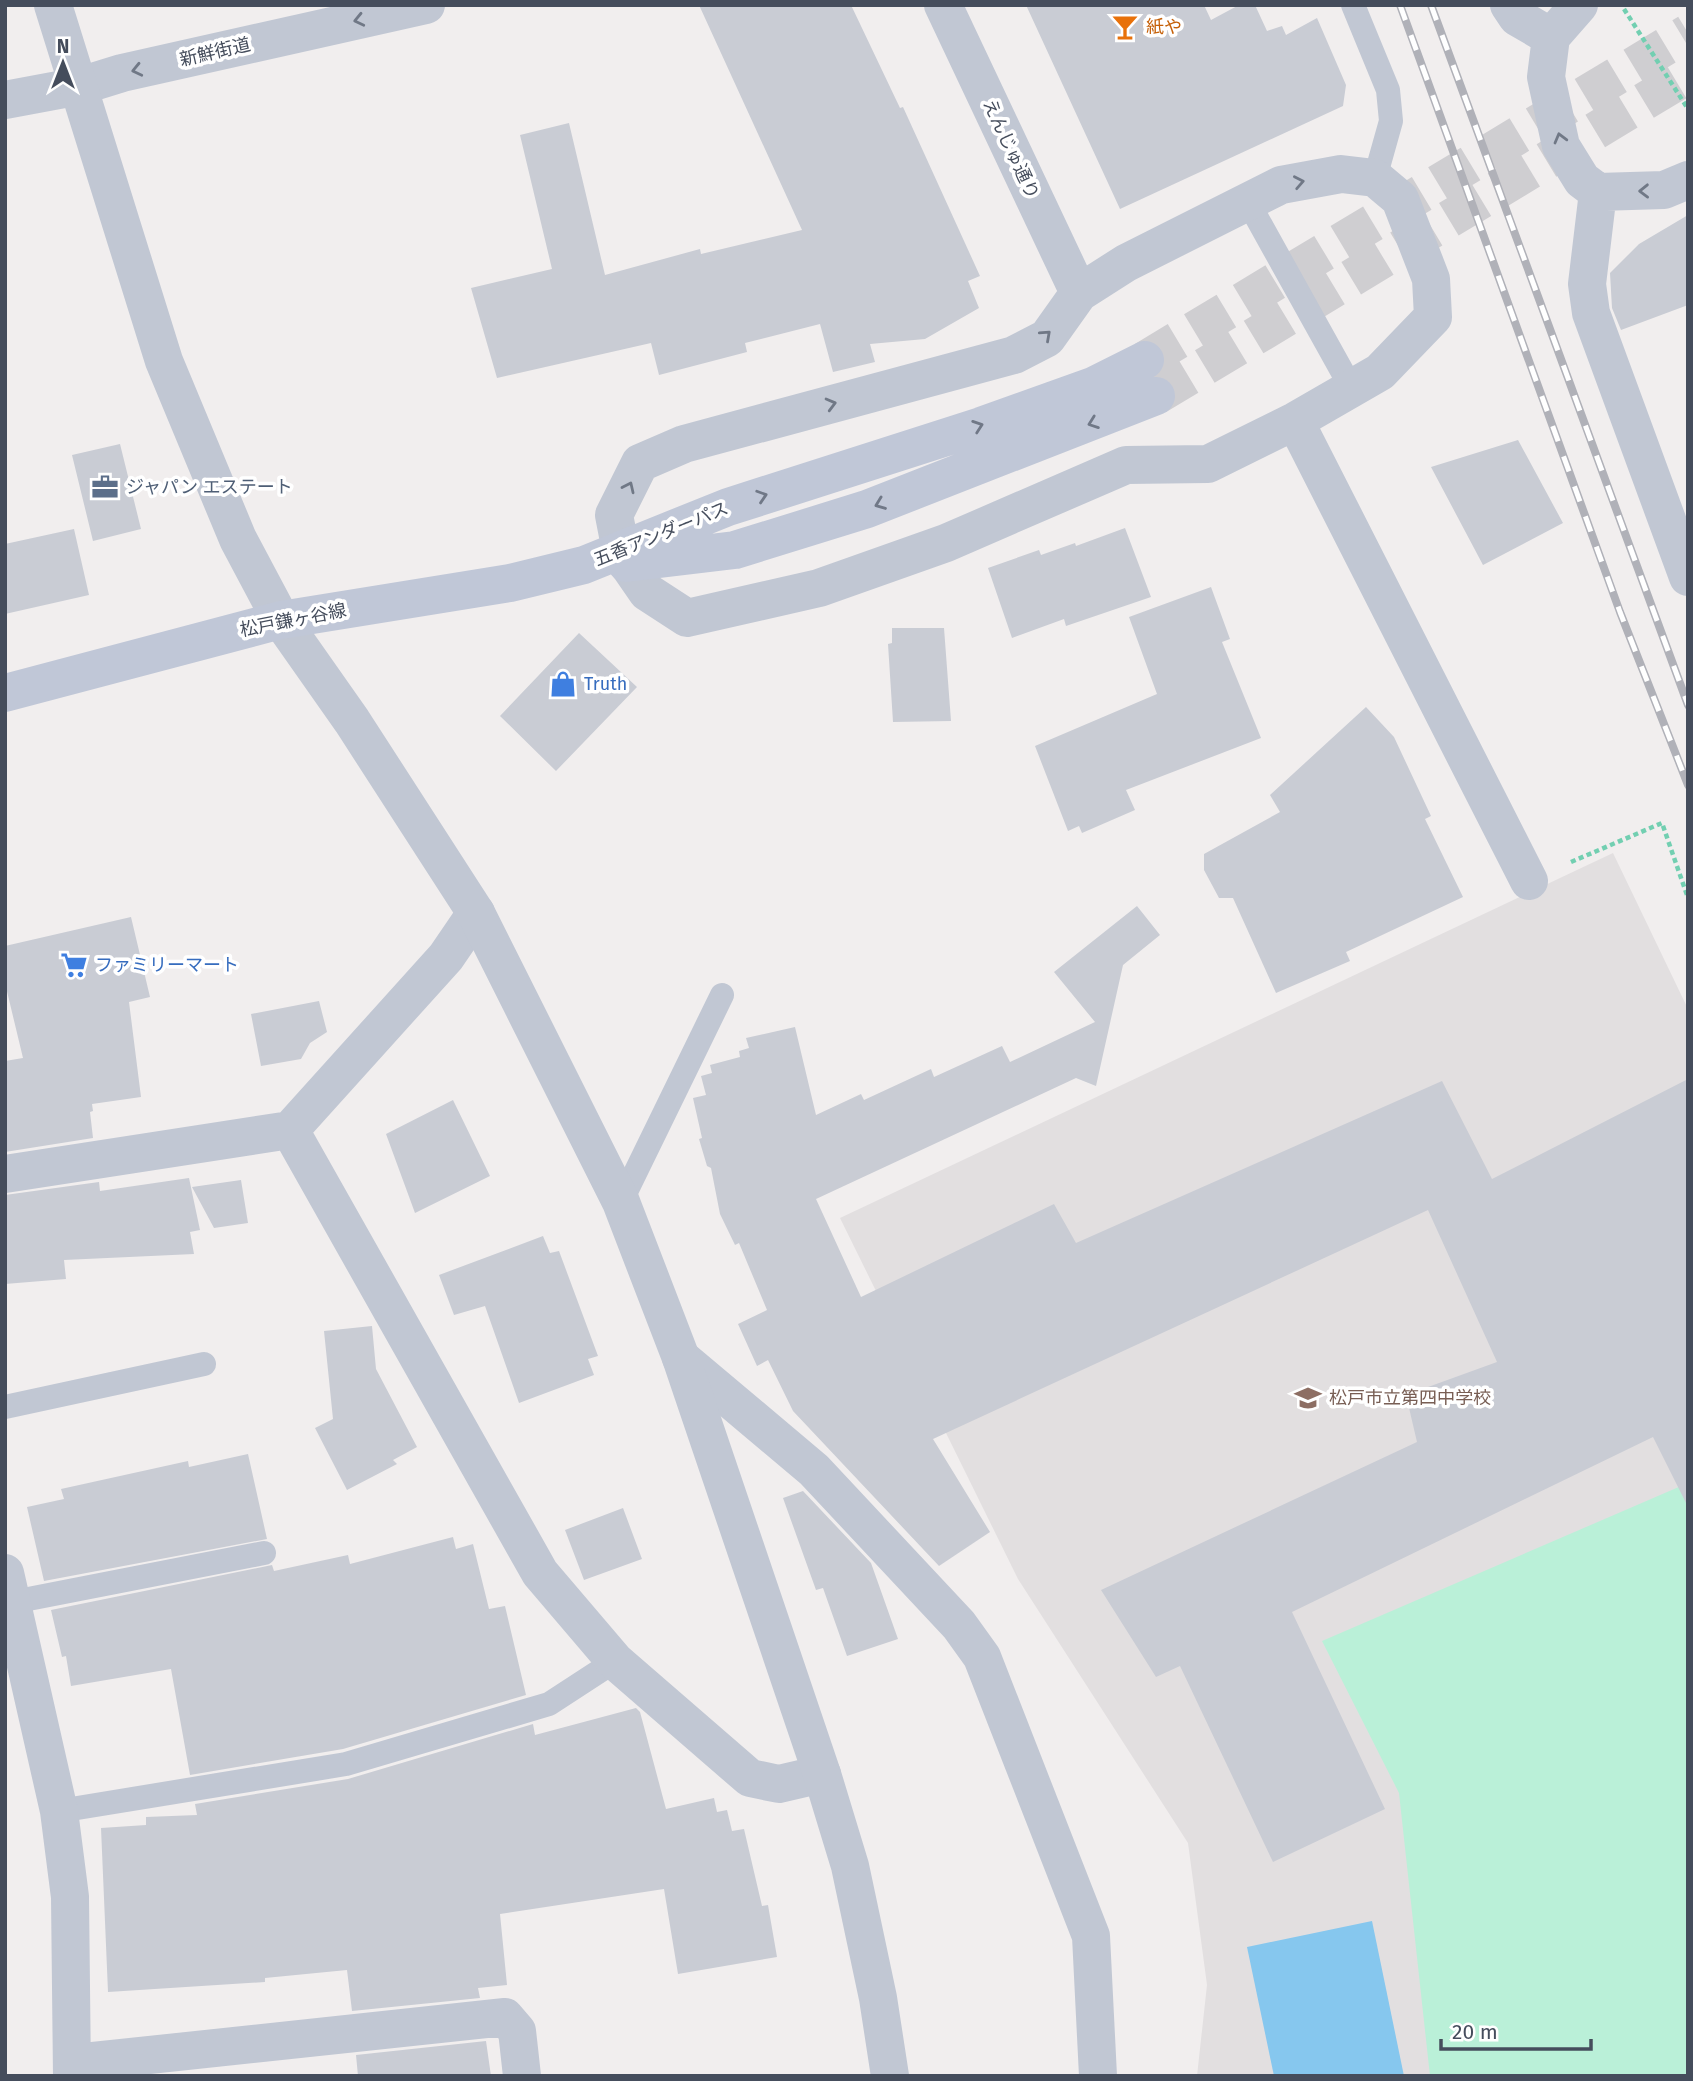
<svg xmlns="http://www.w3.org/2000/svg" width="1693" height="2081" font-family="'Fira Sans','Noto Sans JP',sans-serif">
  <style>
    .education { fill: #e2dfe0 }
    .green { fill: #baf0d8 }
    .water { fill: #86c7ee }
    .building { fill: #c9ccd4 }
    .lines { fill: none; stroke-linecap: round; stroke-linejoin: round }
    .secondary-tunnel { stroke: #cfced1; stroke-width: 38; stroke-dasharray: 38 19; stroke-linecap: butt }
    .path { stroke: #72cfb1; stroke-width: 4.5; stroke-dasharray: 5 3.5; stroke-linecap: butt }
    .service { stroke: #c1c7d3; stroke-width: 24 }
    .minor { stroke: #c1c7d3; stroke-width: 38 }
    .tertiary { stroke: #c1c7d3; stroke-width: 38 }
    .secondary { stroke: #c0c7d7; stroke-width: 38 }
    .rail-casing { stroke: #b0b1b8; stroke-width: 8 }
    .rail { stroke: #fff; stroke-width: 5; stroke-dasharray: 16; stroke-linecap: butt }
    .oneway { stroke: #707886 }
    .oneway2 { stroke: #707887 }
    .labels { text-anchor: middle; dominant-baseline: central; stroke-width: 7; stroke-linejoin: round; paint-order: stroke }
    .food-label { font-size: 18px; fill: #c56008; stroke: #fff; text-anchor: start }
    .street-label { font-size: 18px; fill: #454d5c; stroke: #fff }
    .service-label { font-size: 18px; fill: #4e5e75; stroke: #fff; text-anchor: start }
    .shop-label { font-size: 18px; fill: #366cbe; stroke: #fff; text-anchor: start }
    .education-label { font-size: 18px; fill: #785e54; stroke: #fff; text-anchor: start }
  </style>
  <rect width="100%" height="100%" fill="#f1eeee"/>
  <path class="education" d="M1613 853 1688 1009V2076H1197L1207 1985 1188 1843 1018 1579 840 1218Z"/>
  <path class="green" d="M1688 1483V2075L1430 2076 1399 1793 1322 1641Z"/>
  <path class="water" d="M1372 1921 1404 2076H1274L1247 1947Z"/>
  <path class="building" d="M699 5H851L900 108 903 107 980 276 968 281 979 308 925 339 870 344 875 362 833 372 820 324 745 343 747 352 659 375 651 343 497 378 471 288 552 269 520 135 569 123 605 275 700 249 701 254 802 230Z
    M1026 5H1204L1211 20 1239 5H1255L1267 31 1282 26 1286 35 1317 18 1346 85 1343 106 1120 209Z
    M1688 215V305L1621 330 1612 308 1610 273 1639 244Z
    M1518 440 1563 523 1483 565 1431 467Z
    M120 444 141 529 93 541 72 455Z
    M1125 528 1151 597 1066 626 1064 619 1012 638 988 568 1039 550 1041 555 1075 543 1076 546Z
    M74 529 89 595 5 614V544Z
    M1211 587 1230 639 1222 642 1261 738 1126 790 1135 810 1082 833 1079 826 1068 831 1035 746 1157 694 1129 617Z
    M892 628H944L951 721 893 722 888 644 892 643Z
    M579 633 637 687 556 771 500 716Z
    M1366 707 1394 737 1431 816 1425 819 1463 897 1346 952 1350 961 1276 993 1233 898H1219L1204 870V854L1280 812 1270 795Z
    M1137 906 1160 935 1123 965 1096 1086 1076 1078 816 1199 861 1297 1054 1204 1076 1243 1442 1081 1492 1179 1688 1079V1507L1653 1437 1292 1612 1385 1809 1273 1862 1180 1666 1156 1677 1101 1590 1417 1442 1406 1395 1497 1362 1428 1210 933 1439 990 1532 939 1566 793 1411 768 1360 757 1366 738 1324 767 1310 739 1243 735 1245 720 1214 711 1168 707 1166 699 1139 702 1138 693 1098 706 1095 701 1076 712 1073 710 1065 740 1057 739 1051 749 1048 746 1038 795 1027 816 1115 861 1094 864 1100 931 1069 934 1077 1002 1046 1010 1062 1095 1022 1054 972Z
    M131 917 150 997 129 1002 141 1097 92 1104 93 1111 90 1112 93 1138 5 1152V1061L23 1058 5 983V946Z
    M319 1001 327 1032 310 1043 301 1059 261 1066 251 1014Z
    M453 1100 490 1176 415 1213 386 1134Z
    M189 1178 200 1230 190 1232 194 1254 64 1260 66 1279 5 1284V1195L99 1182 100 1191Z
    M241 1180 248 1223 214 1228 192 1187Z
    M543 1236 550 1253 559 1251 598 1356 588 1359 594 1375 519 1403 485 1306 454 1315 439 1275Z
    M372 1326 376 1369 417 1447 393 1460 397 1464 347 1490 315 1428 333 1419 324 1331Z
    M248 1454 267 1539 44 1581 27 1507 64 1499 61 1489 188 1461 189 1467Z
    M803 1491 871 1563 898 1639 847 1656 823 1588 816 1590 783 1498Z
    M623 1508 642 1559 584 1580 565 1530Z
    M453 1537 456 1549 473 1544 489 1609 505 1606 526 1695 343 1749 190 1775 171 1669 71 1686 66 1656 62 1657 51 1610 272 1565 274 1571 348 1555 350 1564Z
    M636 1708 640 1712 666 1809 714 1798 717 1812 727 1810 732 1831 744 1829 762 1906 768 1905 777 1957 678 1974 664 1889 500 1914 507 1985 478 1988 480 1998 352 2011 347 1970 265 1978V1982L108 1992 101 1828 146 1825V1817L197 1815 195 1804 348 1779 533 1724 535 1735Z
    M486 2041 491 2076H358L356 2055Z"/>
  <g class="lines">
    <path class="secondary-tunnel" d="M1145 360 1688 33
      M1156 396 1688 75"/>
    <path class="path" d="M1624 9 1688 109
      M1571 862 1662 823 1688 898"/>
    <path class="service" d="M1353 5 1388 90 1391 121 1375 178
      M1248 202 1352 389
      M621 1202 722 995
      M5 1407 204 1364
      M13 1602 264 1553
      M59 1811 346 1764 549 1704 615 1661"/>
    <path class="minor" d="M943 5 1079 293
      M1509 5 1517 17 1551 37
      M1579 5 1551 37 1546 77 1561 146 1582 180 1598 192 1664 190 1688 180
      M5 100 80 86 122 73 426 5
      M1598 192 1587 284 1591 313 1688 577
      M1295 421 1529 881
      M621 551 614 515 640 463 684 444 1014 355 1047 338 1079 293 1126 263 1281 185 1341 174 1375 178 1400 199 1431 279 1433 317 1380 372 1295 421 1208 464 1126 465 946 543 819 588 687 618 647 592 627 563
      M290 1130 540 1573 615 1661 750 1778 779 1784 822 1774
      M5 1174 290 1130 446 957 476 913
      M681 1358 814 1470 959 1625 982 1657 1091 1936 1098 2076
      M5 1573 59 1811 70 1897 72 2076
      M73 2076 93 2061 505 2017 517 2031 522 2076"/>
    <path class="tertiary" d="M53 5 164 361 238 539 281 620 352 721 476 913 621 1202 681 1358 822 1774 850 1866 878 1998 890 2076"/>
    <path class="secondary" d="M626 563 735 550 867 509 1156 396
      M5 693 281 620 510 583 584 565 728 507 981 426 1093 386 1145 360"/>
    <g class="rail-casing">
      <path id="rail" d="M1400 5 1620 612 1688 785
        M1431 5 1688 705"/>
    </g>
    <use href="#rail" class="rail"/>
  </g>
  <defs><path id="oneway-chevron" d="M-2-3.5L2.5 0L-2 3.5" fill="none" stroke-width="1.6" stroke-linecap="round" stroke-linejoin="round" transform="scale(1.75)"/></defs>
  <g class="oneway">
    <use href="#oneway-chevron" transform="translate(359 20) rotate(167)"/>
    <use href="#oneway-chevron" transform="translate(137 70) rotate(167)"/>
    <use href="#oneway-chevron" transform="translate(1560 138) rotate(-105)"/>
    <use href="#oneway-chevron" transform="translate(1299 182) rotate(-11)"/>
    <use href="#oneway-chevron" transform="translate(1644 191) rotate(179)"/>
    <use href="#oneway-chevron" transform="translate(1046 335) rotate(-42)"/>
    <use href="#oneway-chevron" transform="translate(831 404) rotate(-15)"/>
    <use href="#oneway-chevron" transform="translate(629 487) rotate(-65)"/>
  </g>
  <g class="oneway2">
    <use href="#oneway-chevron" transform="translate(1093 423) rotate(160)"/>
    <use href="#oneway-chevron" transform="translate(978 426) rotate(-19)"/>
    <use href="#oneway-chevron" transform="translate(762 496) rotate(-18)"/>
    <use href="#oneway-chevron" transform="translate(880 504) rotate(159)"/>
  </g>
  <defs>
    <g id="bar-bare" transform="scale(2.1)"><path d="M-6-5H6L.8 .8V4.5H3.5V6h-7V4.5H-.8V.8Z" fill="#e8710a" stroke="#fff" stroke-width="2.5" paint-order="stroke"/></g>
    <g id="office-bare" transform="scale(2.1)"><path d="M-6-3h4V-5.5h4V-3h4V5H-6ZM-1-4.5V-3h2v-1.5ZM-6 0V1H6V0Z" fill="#5c6f8a" stroke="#fff" stroke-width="2.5" paint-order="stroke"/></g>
    <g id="shop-bare" transform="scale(2.1)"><path d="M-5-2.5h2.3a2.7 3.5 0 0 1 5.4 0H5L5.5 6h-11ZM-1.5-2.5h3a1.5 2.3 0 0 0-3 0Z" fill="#3f7fe0" stroke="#fff" stroke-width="2.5" paint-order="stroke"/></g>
    <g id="supermarket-bare" transform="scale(2.1)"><path d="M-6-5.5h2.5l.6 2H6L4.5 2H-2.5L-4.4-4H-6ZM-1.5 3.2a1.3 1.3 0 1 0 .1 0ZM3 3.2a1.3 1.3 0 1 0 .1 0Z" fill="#3f7fe0" stroke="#fff" stroke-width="2.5" paint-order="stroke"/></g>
    <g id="school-bare" transform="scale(2.1)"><path d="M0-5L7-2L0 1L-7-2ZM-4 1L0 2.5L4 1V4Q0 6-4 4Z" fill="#8d6e63" stroke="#fff" stroke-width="2.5" paint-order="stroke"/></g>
  </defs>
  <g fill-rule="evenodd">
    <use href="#bar-bare" x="1125" y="27"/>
    <use href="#office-bare" x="105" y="487"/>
    <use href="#shop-bare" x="563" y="684"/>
    <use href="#supermarket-bare" x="74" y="965"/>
    <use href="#school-bare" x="1308" y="1398"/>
  </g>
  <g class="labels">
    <g class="food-label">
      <text x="1146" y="27">紙や</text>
    </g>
    <g class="street-label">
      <text transform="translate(215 52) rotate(-13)">新鮮街道</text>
      <text transform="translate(1011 149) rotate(65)">えんじゅ通り</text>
      <text transform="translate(661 534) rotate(-22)">五香アンダーパス</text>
      <text transform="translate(293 620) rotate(-11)">松戸鎌ヶ谷線</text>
    </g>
    <g class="service-label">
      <text x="126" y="487">ジャパン エステート</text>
    </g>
    <g class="shop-label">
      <text x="584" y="684">Truth</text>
      <text x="95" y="965">ファミリーマート</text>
    </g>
    <g class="education-label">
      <text x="1329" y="1398">松戸市立第四中学校</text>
    </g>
  </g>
  <rect width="1693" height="2081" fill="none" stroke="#454d5c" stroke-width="14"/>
  <g transform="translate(63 63)" stroke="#ffffff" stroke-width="5" paint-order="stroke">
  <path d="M0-5L12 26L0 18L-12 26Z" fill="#454d5c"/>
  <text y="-10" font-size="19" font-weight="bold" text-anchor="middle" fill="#454d5c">N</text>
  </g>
  <path d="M1441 2039v10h150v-10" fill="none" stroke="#454d5c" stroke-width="3.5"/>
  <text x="1452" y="2039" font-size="21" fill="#454d5c" stroke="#ffffff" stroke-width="5" paint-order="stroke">20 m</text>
</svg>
